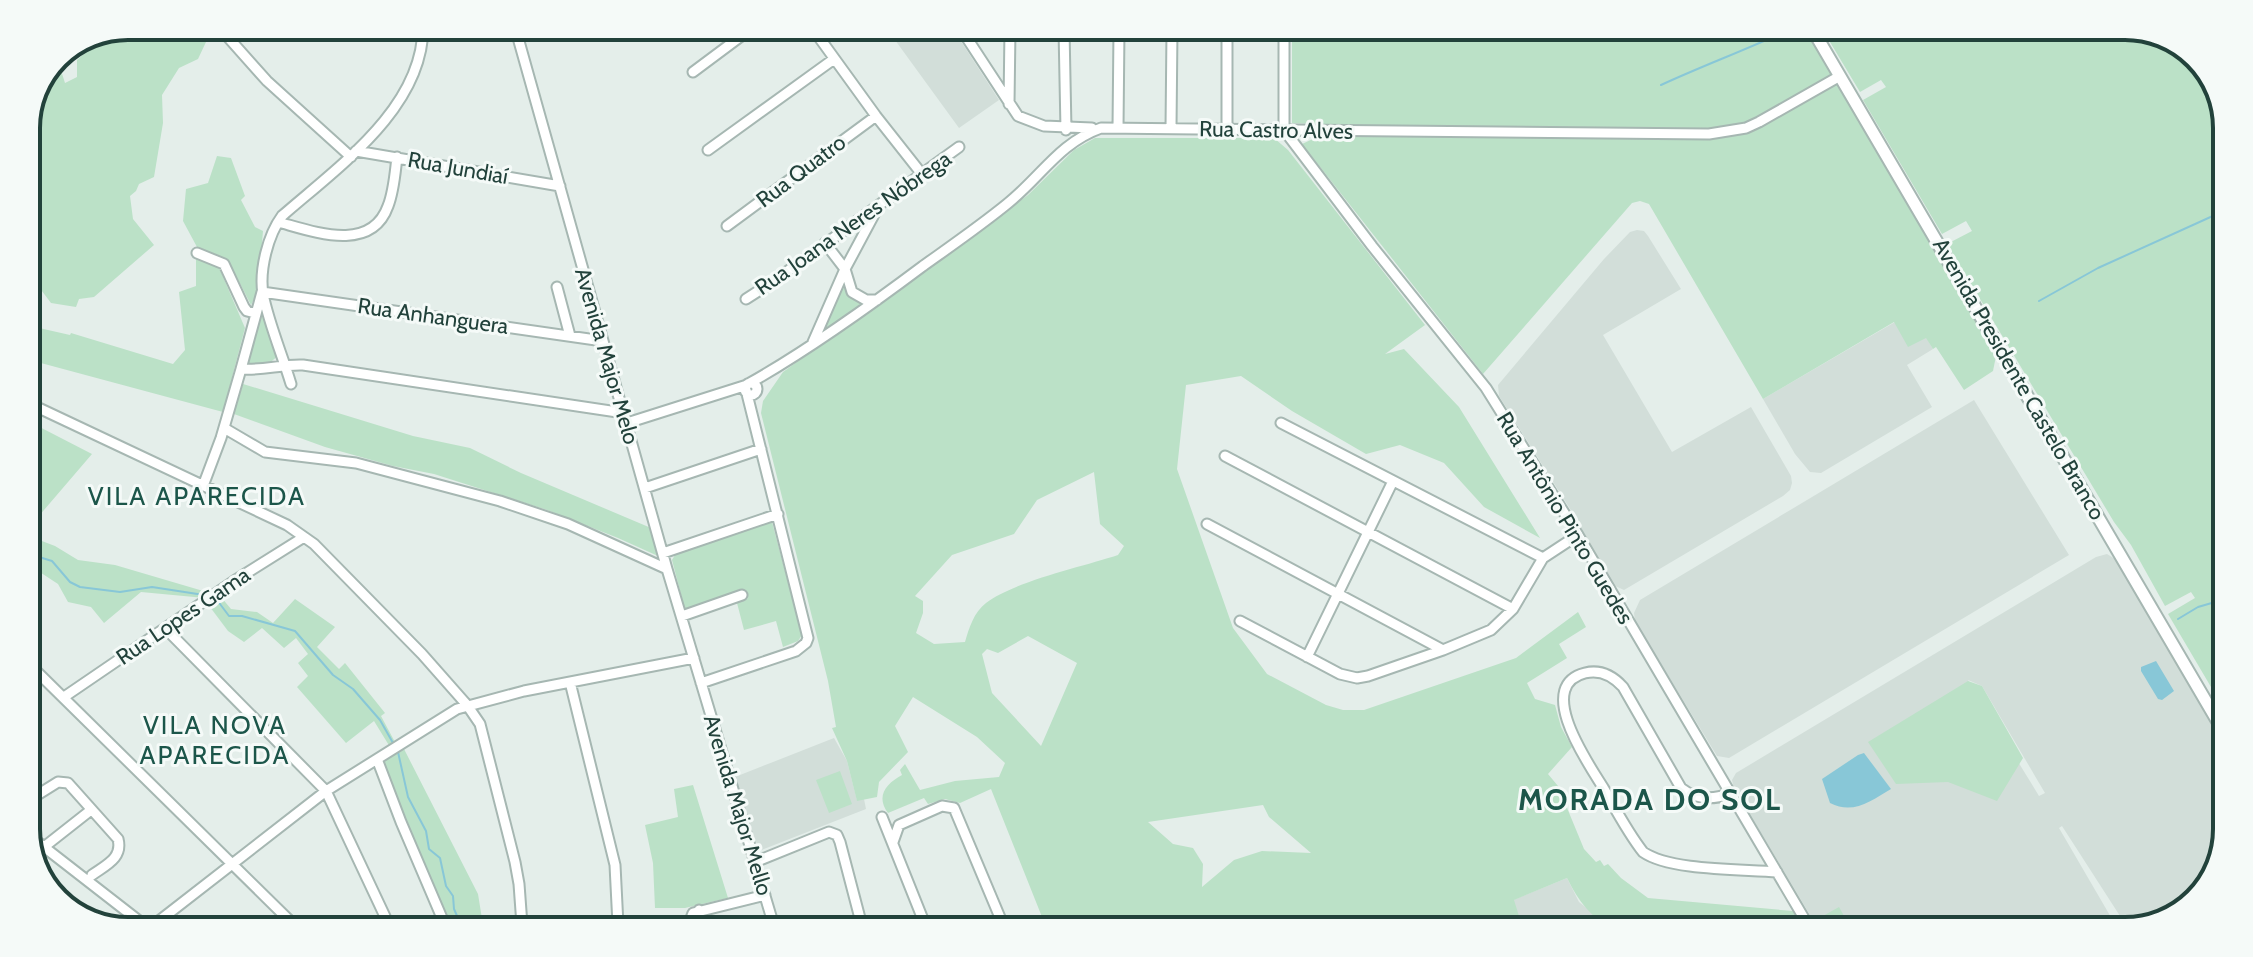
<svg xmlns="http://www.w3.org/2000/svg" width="2253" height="957" font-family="Cabin,sans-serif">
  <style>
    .built { fill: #d2ded9; fill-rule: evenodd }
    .green { fill: #bbe1c7; fill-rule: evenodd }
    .water { fill: #88c7d7 }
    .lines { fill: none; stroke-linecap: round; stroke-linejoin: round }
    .stream { stroke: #88c7d7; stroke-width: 2 }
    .minor-casing { stroke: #a6b7b2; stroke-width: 13 }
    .tertiary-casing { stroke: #a6b7b2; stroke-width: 15 }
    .minor { stroke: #fff; stroke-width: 9 }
    .tertiary { stroke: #fff; stroke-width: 11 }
    .labels { text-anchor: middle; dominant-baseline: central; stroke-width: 6; stroke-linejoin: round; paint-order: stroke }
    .street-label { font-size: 22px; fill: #22423b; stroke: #f5faf8 }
    .quarter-label { font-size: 26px; letter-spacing: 2px; fill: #1c564a; stroke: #f5faf8 }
    .district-label { font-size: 30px; font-weight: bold; letter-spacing: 2px; fill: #1c564a; stroke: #f5faf8 }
    .rim { fill: none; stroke: #22423b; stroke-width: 4 }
  </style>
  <rect width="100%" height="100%" fill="#e4eeea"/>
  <path class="built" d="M887 29H953L999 100 959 128Z
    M1637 230 1644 231 1648 236 1681 289 1603 335 1672 452 1751 407 1791 476 1792 483 1790 490 1783 496 1624 590 1613 585 1572 512 1499 396 1498 385 1604 259 1630 232Z
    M1895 322 1926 337 1933 349 1907 365 1932 407 1821 473 1810 472 1795 454 1763 399Z
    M1974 400 2069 555 1729 758 1717 756 1635 621 1634 613 1640 600Z
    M2107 554 2115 559 2136 592 2221 740 2219 868 2182 914 2129 930 2062 826 2059 828 2119 931 1819 930 1734 788 1732 780 1736 773 2096 557ZM1968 680 1982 686 2045 793 2039 796Z
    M834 738 847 761 857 800 864 799 866 809 759 851 735 777Z
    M1567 878 1579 902 1611 927 1617 929H1523L1513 900Z"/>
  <path class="green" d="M128 26H212L219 35 206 42 198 59 179 68 162 95 163 123 154 177 139 184 136 191 130 196 133 219 154 245 94 297 79 299 76 307 51 303 26 270V122L56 55 65 83 77 77V60L103 36Z
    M1292 30 1807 32 1994 344 1996 356 1993 371 1964 390 1936 347 1933 349 1926 338 1908 347 1894 322 1763 399 1649 204 1640 201 1632 203 1483 374 1302 144 1315 138 1316 124 1292 123Z
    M1824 32 2164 34 2206 66 2227 121 2221 704 2168 614 2195 598 2191 592 2165 606 2131 545 2114 522 1947 244 1972 231 1966 221 1942 234 1863 100 1886 87 1881 80 1860 92Z
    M1095 138H1274L1288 150 1425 325 1385 354 1404 349 1459 407 1540 538 1484 507 1444 463 1400 445 1366 454 1292 411 1241 376 1186 385 1177 469 1233 628 1267 674 1326 705 1343 710H1364L1516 658 1578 612 1586 627 1559 644 1567 658 1527 683 1535 699 1555 705 1561 727 1572 747 1548 774 1558 786 1584 849 1596 862 1600 860 1604 866 1608 864 1621 878 1648 898 1793 911 1804 930 1617 929C1592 921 1578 900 1567 878L1514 900 1523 929 1046 927 991 789 960 803 945 799 928 804 924 798 888 813C875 796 887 783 902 775L900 770 905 764 920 790 955 781 999 777 1005 763 977 737 913 697 895 726 908 752 879 782 877 797 857 801 847 761 832 728 836 727 828 681 761 413 763 401 783 372 1028 195 1074 150ZM1094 472 1100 524 1124 546 1118 555C1082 567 1015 581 986 603 974 612 969 628 965 642L934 644 916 633 923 613V601L915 596 952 555 1014 534 1037 500ZM1028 636 1077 663 1041 746 992 693 982 654 987 649 998 653ZM1263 805 1269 817 1311 853 1262 851 1234 860 1202 887 1203 864 1193 848 1173 844 1148 822Z
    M217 156 231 158 245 196 241 200 255 227 263 231 258 291 251 305 228 260 197 247 183 221 186 189 208 183Z
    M196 259 218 265 245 328 223 412 26 359V325L70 335 71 333 173 364 185 350 179 292 196 286Z
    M843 286 851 298 864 303 824 330Z
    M262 307 278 356 268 364 248 366 246 365Z
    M243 384 413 436 470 448 521 473 651 528 658 556 618 538 547 510 434 474 393 466 325 447 234 414Z
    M26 420 92 454 26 531Z
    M772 522 802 635 798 641 783 647 776 621 744 630 737 603 748 598 744 590 691 610H685L672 560 675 555Z
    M26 535 55 546 78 560 115 565 210 593 205 598 141 592 104 623 91 607 68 602 58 584 26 563Z
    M221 597 231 609 257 612 273 623 295 599 335 627 317 647 339 669 345 663 385 713 381 716 396 744 390 747 374 721 346 743 297 687 308 676 298 663 308 654 296 638 284 648 262 628 244 642 228 631 210 607Z
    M1968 681 1982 686 2023 758 1997 801 1948 782 1896 784 1868 742Z
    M404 749 478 894 483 925H450L405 822 383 762Z
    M840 771 852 804 829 813 816 780Z
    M693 785 728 898 685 908H655L653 863 645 825 678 817 674 789Z
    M1839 907 1852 930H1819L1814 921Z"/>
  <path class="water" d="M2156 661 2174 691 2162 700 2158 699 2141 671V667Z
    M1864 753 1891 789C1871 801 1853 815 1830 803L1822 779 1858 755Z"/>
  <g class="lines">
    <path class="stream" d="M1661 85C1702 66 1743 51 1784 32
      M2039 301 2098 268 2226 210
      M26 553 52 561 70 582 80 587 120 592 152 587 204 595
      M217 600 229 616H242L295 631 333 675 353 689 380 720 393 743
      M2178 619 2198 607 2222 600
      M398 752 408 797 426 831 429 849 440 858 446 886 453 896 454 909 461 925"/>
    <g class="minor-casing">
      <path id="minor" d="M218 26 267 81 351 157
        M515 27 667 569 774 926
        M813 29 876 116 921 173
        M961 29 1018 116 1044 126 1092 128
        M1064 29 1066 130
        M1227 30V129
        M693 72 752 28
        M1009 104 1010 29
        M1118 128 1119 30
        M1171 128 1172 30
        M1284 130 1372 246 1486 388 1578 535 1811 930
        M1284 130V30
        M708 150 834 59
        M356 151 560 186
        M278 222C312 231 371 254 388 206 394 191 395 173 397 157
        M727 226 876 116
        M825 243 845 269 852 292 866 300H877
        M197 253 224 264 244 307 247 311 255 313
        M557 287 570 336
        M746 299 774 281 959 147
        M813 342 845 269 876 211
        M241 369 262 292 603 341
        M745 389a6 6 0 1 1 12 0a6 6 0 1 1-12 0Z
        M750 383C810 349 867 308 923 266 951 246 980 226 1007 204 1041 177 1059 143 1101 128L1709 134 1746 128 1759 122 1840 76
        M291 384C282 354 269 324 263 294 259 270 268 235 282 216 338 167 423 108 423 27
        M26 402 287 525 314 544 422 654 467 705 480 724 515 862 519 884 522 925
        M627 423 747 385
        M1281 423 1543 558
        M224 428 265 452 356 463 500 501 568 524 667 569
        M1225 456 1513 609
        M203 486 221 438 241 369C262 371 282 364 303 365L624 413
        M645 488 761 449
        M1207 524 1443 650
        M663 553 778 514
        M682 616 742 595
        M1240 621 1340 674 1357 678 1368 676 1443 650 1491 630 1513 609 1543 558 1578 535
        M165 628 326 791 389 925
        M1307 657 1393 481
        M26 661 293 924
        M570 682 615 865 618 925
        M701 683 796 651 806 643 808 638 746 390
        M64 697 234 581 304 537
        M377 759 401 822 445 925
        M1729 794C1712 800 1695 799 1681 788L1623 687C1613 676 1601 669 1585 673 1533 686 1590 766 1604 789 1616 810 1628 833 1643 852 1670 871 1742 869 1777 872
        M26 802 58 782 68 783 118 839C123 858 106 865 92 875
        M882 817 926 927
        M26 833 143 924
        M893 842 899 825 942 806 954 808 1004 927
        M44 847 91 810
        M755 862 829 832 837 835 840 842 862 926
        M699 910 703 926
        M81 917 108 923
        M155 924 326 791 457 709 524 691 694 658
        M688 926 693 913 765 895"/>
    </g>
    <g class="tertiary-casing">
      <path id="tertiary" d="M1814 32 2221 727"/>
    </g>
    <use href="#minor" class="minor"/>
    <use href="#tertiary" class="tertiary"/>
  </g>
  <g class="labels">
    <g class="street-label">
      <text transform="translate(1276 130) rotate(1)">Rua Castro Alves</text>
      <text transform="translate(458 168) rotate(10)">Rua Jundiaí</text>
      <text transform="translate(801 171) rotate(-37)">Rua Quatro</text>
      <text transform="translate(853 223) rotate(-35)">Rua Joana Neres Nóbrega</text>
      <text transform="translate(433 316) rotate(8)">Rua Anhanguera</text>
      <text transform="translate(607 356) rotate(74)">Avenida Major Melo</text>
      <text transform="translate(2019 379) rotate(60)">Avenida Presidente Castelo Branco</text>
      <text transform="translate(1565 518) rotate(59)">Rua Antônio Pinto Guedes</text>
      <text transform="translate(183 616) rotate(-34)">Rua Lopes Gama</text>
      <text transform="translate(738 805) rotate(73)">Avenida Major Mello</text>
    </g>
    <g class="quarter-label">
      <text x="197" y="496">VILA APARECIDA</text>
      <text x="215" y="725">VILA NOVA<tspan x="215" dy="30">APARECIDA</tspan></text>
    </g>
    <g class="district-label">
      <text x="1650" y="799">MORADA DO SOL</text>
    </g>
  </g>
  <path d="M0 0H2253V957H0ZM128 40H2125A88 88 0 0 1 2213 128V829A88 88 0 0 1 2125 917H128A88 88 0 0 1 40 829V128A88 88 0 0 1 128 40Z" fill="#f5faf8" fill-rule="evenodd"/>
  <path class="rim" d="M128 40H2125A88 88 0 0 1 2213 128V829A88 88 0 0 1 2125 917H128A88 88 0 0 1 40 829V128A88 88 0 0 1 128 40Z"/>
</svg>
